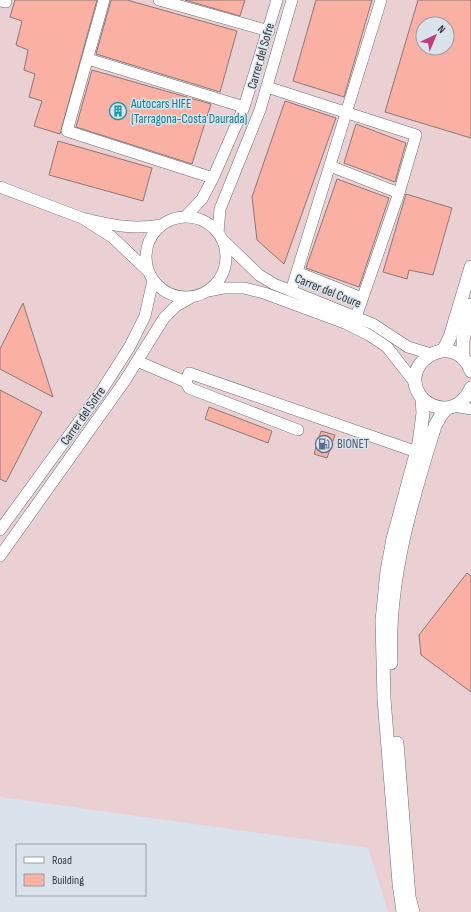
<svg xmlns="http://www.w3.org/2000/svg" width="471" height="912" font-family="'Sofia Sans Condensed',sans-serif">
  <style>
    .industrial { fill: #ebd0d3; fill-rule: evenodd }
    .building { fill: #fab0a2; stroke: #877a78; fill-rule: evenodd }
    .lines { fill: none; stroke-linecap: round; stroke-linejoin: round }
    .minor-casing { stroke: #697079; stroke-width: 12 }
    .major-casing { stroke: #697079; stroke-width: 14 }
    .minor { stroke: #fff; stroke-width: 11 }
    .major { stroke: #fff; stroke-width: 13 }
    .labels { text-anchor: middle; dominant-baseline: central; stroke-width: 3; stroke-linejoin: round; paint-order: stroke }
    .street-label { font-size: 13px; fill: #34383b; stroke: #dae2ec }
    .culture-label { font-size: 13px; fill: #0d838f; stroke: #dae2ec; text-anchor: start }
    .service-label { font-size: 13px; fill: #4e5e75; stroke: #dae2ec; text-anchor: start }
  </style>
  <rect width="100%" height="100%" fill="#dae2ec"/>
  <path class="industrial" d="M0 0H471V912H388L368 848 0 797ZM423 24H447V48H423Z"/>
  <path class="building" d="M15 0H97L60 134 34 126 42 101 29 97 35 74 24 70 28 50 16 45 22 21 10 17Z
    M111 0H127L237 31 220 92 96 54Z
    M185 0H245L240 16Z
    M316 0H372L344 97 293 81Z
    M418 0H471V138L385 112ZM423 24H447V48H423Z
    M92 70 211 104 192 164 76 127Z
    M285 101 336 118 284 264 257 240 252 197Z
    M356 124 406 143 395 182 344 163Z
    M58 141 152 168 143 201 49 175Z
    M337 179 389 198 359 287 306 268Z
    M406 194 452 208 433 275 409 270 407 279 383 272Z
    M23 303 53 397 0 369V349Z
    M0 390 42 412 6 482 0 479Z
    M209 407 272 431 268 443 205 419Z
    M321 431 335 435 327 458 314 454Z
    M467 573 471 576V692L421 655 419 635Z"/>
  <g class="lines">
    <g class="minor-casing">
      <path id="minor" d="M104 0 67 131 213 178
        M159 0 269 31
        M0 1 6 2
        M88 59 244 107
        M267 87 416 135 399 193 356 317
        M330 166 399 193
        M0 187 82 218
        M146 257a40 40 0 1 1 80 0a40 40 0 1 1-80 0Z
        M185 217 202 199 213 178 244 107 277 0
        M218 233 220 209 260 110 292 0
        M224 241 259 275 274 284 373 324 408 347 431 354
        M149 272 112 237 82 218C111 225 132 230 162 225
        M297 272 362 298
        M208 291 223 288H244L264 293 345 323 369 335 387 347 416 384
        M291 291 381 0
        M137 361 186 382 189 388 298 430
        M186 382 189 373 417 452
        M454 406 471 409
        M0 530 102 390 130 346 145 316 153 280
        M0 556 124 382 164 318 176 306 192 297"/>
    </g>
    <g class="major-casing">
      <path id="major" d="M443 351 450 337 471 267
        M463 358V340L471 305
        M471 371C454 326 393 366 423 399 429 405 437 408 446 408 458 407 466 399 471 388
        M391 663C387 582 411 502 435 426L441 415 447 408
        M397 743 409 897 413 912
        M403 912 399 883 384 699 382 621 387 571 393 539 419 443 423 413 422 398"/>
    </g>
    <use href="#minor" class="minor"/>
    <use href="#major" class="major"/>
  </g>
  <defs>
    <g id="building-ring" transform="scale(0.9)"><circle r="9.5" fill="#dae2ec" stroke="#0f9aa8" stroke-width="1.5"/><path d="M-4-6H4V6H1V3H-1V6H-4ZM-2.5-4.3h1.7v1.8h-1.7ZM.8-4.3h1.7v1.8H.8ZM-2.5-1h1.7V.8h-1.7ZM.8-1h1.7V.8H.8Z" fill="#0f9aa8"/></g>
    <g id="fuel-ring" transform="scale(0.9)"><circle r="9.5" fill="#dae2ec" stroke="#5c6f8a" stroke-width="1.5"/><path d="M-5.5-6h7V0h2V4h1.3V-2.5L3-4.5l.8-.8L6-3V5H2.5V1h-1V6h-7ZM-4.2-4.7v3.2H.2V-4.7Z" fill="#5c6f8a"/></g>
  </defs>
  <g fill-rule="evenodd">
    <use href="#building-ring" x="118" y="111"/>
    <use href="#fuel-ring" x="324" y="444"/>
  </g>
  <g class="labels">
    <g class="street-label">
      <text transform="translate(261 56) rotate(-74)">Carrer del Sofre</text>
      <text transform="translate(328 291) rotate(22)">Carrer del Coure</text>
      <text transform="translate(83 416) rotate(-55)">Carrer del Sofre</text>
    </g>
    <g class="culture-label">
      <text x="131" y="104">Autocars HIFE<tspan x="131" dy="15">(Tarragona-Costa Daurada)</tspan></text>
    </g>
    <g class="service-label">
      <text x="337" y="444">BIONET</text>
    </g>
  </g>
  <rect x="16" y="844" width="130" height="52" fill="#dae2ec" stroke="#989ea5"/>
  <rect x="24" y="857" width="20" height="6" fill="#ffffff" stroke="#989ea5"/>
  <text x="52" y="864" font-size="12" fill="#34383b">Road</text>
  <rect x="24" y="874" width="20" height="12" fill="#fab0a2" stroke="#989ea5"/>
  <text x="52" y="884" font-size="12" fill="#34383b">Building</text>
  <g transform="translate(435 36) rotate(44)"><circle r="19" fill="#dae2ec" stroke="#989ea5"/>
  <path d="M0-3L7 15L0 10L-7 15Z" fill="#c33b78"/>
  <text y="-6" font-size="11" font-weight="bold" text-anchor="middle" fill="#34383b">N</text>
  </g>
</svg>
